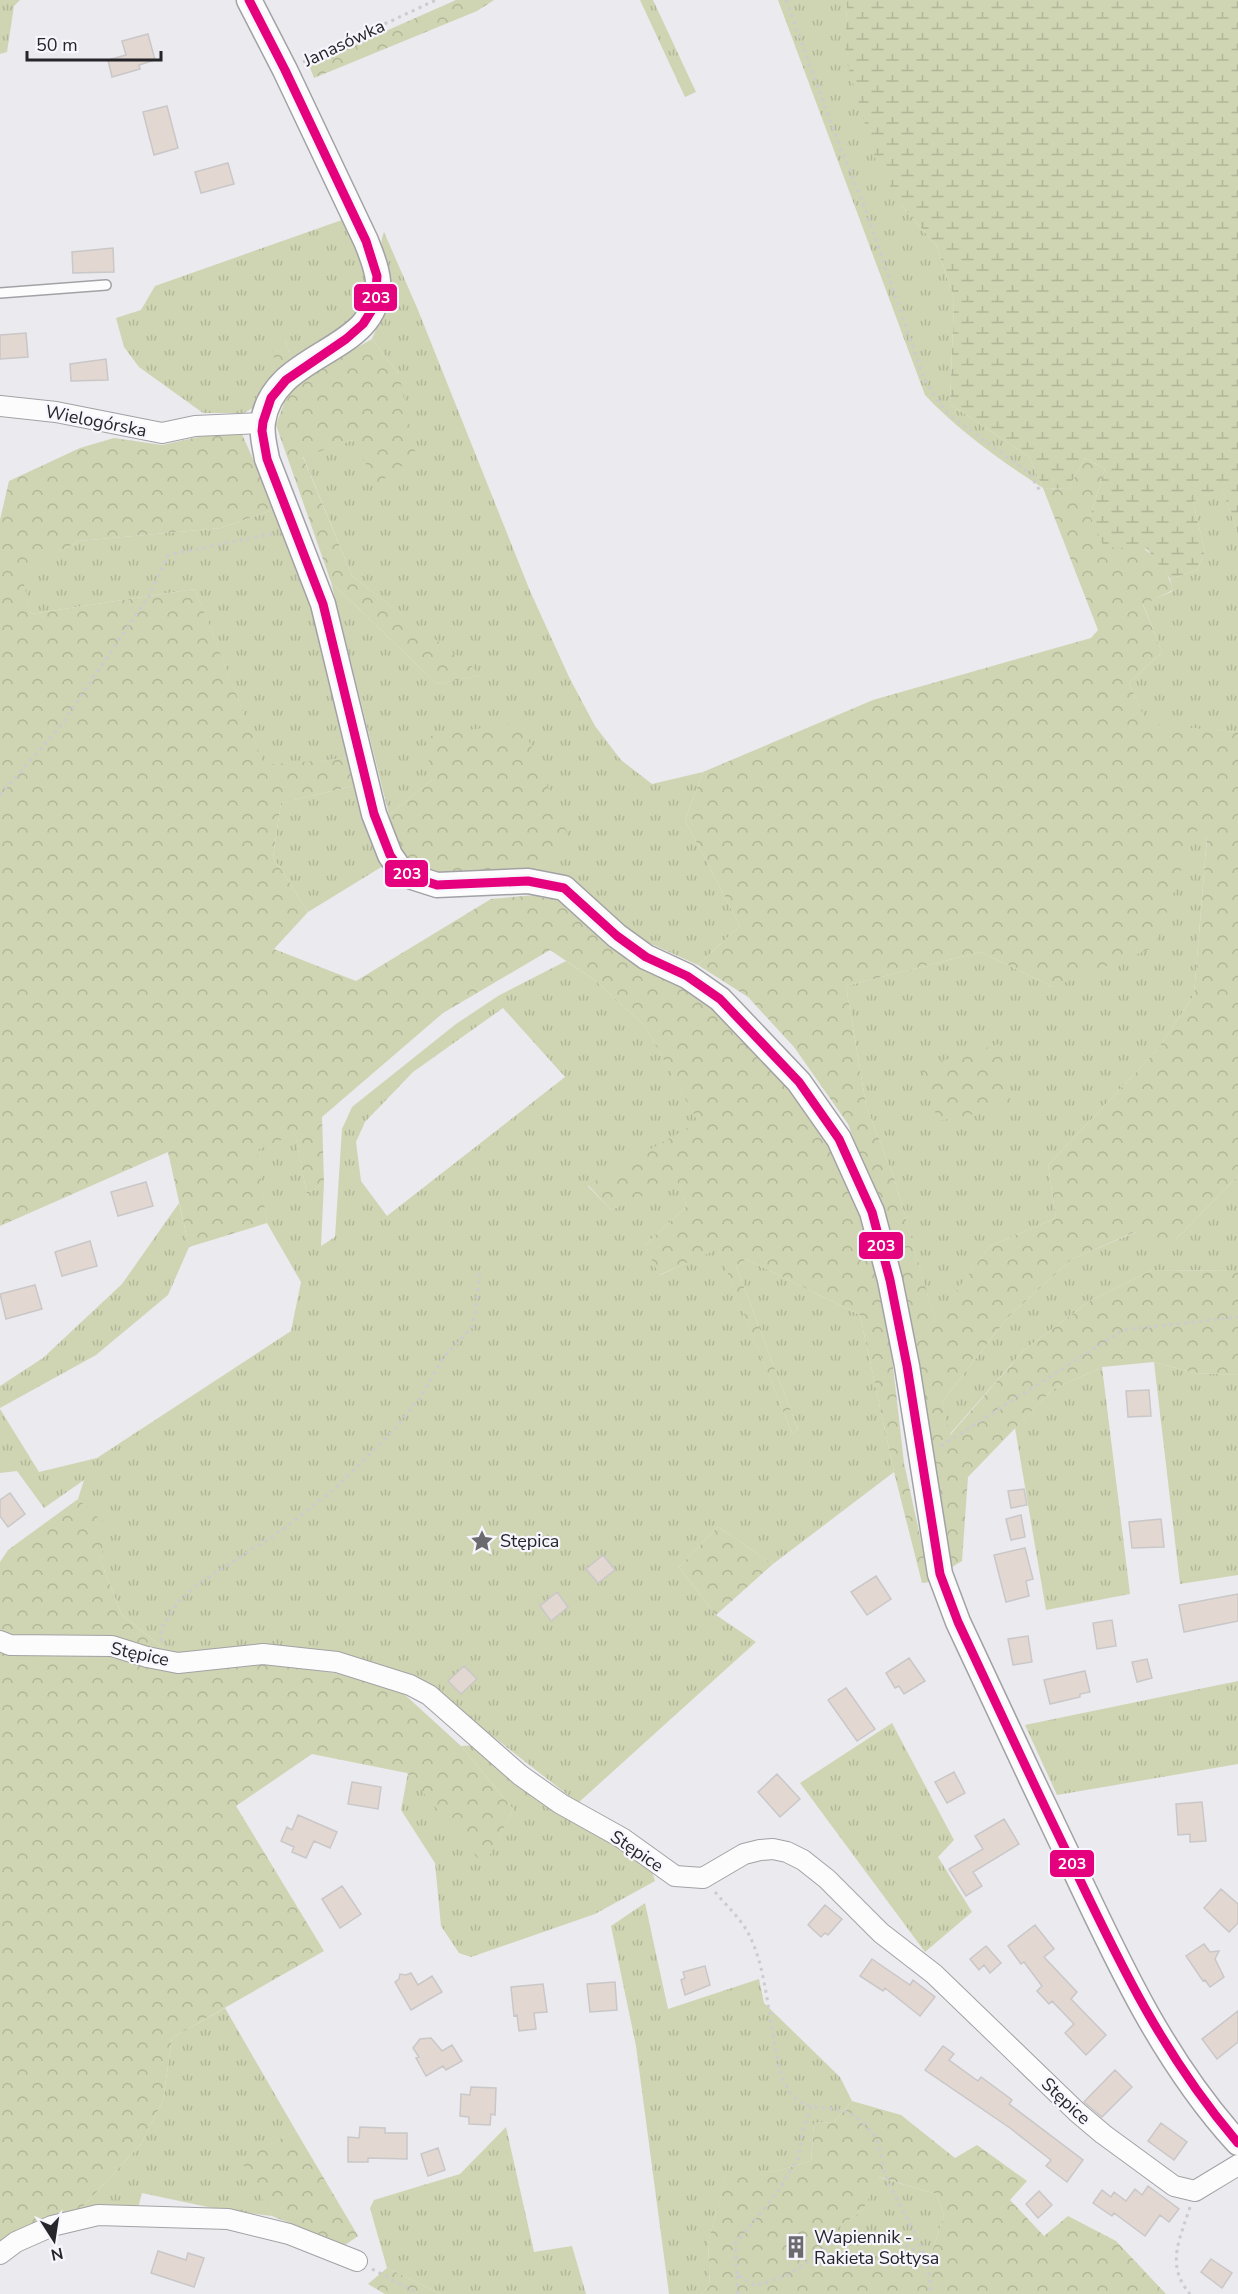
<svg xmlns="http://www.w3.org/2000/svg" width="1238" height="2294" font-family="'Nunito Sans',sans-serif">
  <style>
    .grass { fill: url(#grass-tufts); fill-rule: evenodd }
    .forest { fill: url(#forest-crowns); fill-rule: evenodd }
    .wetland { fill: url(#wetland-marsh) }
    .building { fill: #e2d7d1; stroke: #c9c7c8; stroke-width: 1.5 }
    .lines { fill: none; stroke-linecap: round; stroke-linejoin: round }
    .service-casing { stroke: #a2a2a6; stroke-width: 12 }
    .minor-casing { stroke: #a2a2a6; stroke-width: 22 }
    .tertiary-casing { stroke: #a2a2a6; stroke-width: 27 }
    .path { stroke: #cccbce; stroke-width: 3; stroke-dasharray: 3 4.5; stroke-linecap: butt }
    .service { stroke: #fcfcfd; stroke-width: 9 }
    .minor { stroke: #fcfcfd; stroke-width: 20 }
    .tertiary { stroke: #fcfcfd; stroke-width: 24 }
    .bus-1-casing { stroke: #f7f5fd; stroke-width: 14 }
    .bus-1 { stroke: #e5007d; stroke-width: 9 }
    .labels { text-anchor: middle; dominant-baseline: central; stroke-width: 4.5; stroke-linejoin: round; paint-order: stroke }
    .street-label { font-size: 18px; fill: #262529; stroke: #f7f5fd }
    .poi-label { font-size: 18px; fill: #262529; stroke: #f7f5fd; text-anchor: start }
    .line-badge { stroke: #f7f5fd; stroke-width: 2 }
    .badge-label { font-size: 16px; text-anchor: middle; font-weight: bold; fill: #fff }
  </style>
  <defs>
    <pattern id="grass-tufts" width="24" height="20" patternUnits="userSpaceOnUse" patternTransform="scale(1.5)"><rect width="24" height="20" fill="#cfd5b2"/><path d="M3 7l-1-3M5 7V3M7 7l1-3M15 17l-1-3M17 17v-4M19 17l1-3" fill="none" stroke="#b2b799"/></pattern>
    <pattern id="forest-crowns" width="20" height="18" patternUnits="userSpaceOnUse" patternTransform="scale(1.5)"><rect width="20" height="18" fill="#cfd5b2"/><path d="M2 6a3 3 0 1 1 6 0M12 15a3 3 0 1 1 6 0" fill="none" stroke="#b2b799"/></pattern>
    <pattern id="wetland-marsh" width="20" height="14" patternUnits="userSpaceOnUse" patternTransform="scale(1.5)"><rect width="20" height="14" fill="#cfd5b2"/><path d="M1 5h8M5 5V1M11 12h8M15 12V8" fill="none" stroke="#b2b799"/></pattern>
  </defs>
  <rect width="100%" height="100%" fill="#eaeaef"/>
  <path class="grass" d="M0 0H20L14 6 7 52 0 54Z
    M640 0H653L696 92 685 97Z
    M778 0H847L846 56 902 206 936 245 954 298 950 404 1029 457 1043 488C1001 461 959 431 925 395Z
    M342 220 366 269 367 285 363 306 351 325 291 360 285 339 277 373 265 387 256 406 244 413H203L139 367 124 347 116 318 141 310 155 286Z
    M384 232 418 310 530 591 569 677 595 726 621 760 652 784 703 772 685 820 740 926 698 965 631 935 535 870 573 846 432 780 389 815 331 582 437 684 481 675 352 576 303 456 353 440 399 374 372 339C380 321 393 292 390 272 387 255 377 250 384 232Z
    M1222 488 1238 534V732L1147 725 1129 683 1162 652 1143 604 1173 591 1170 579 1197 570 1205 551 1193 502Z
    M275 509 312 609 350 758 264 766 195 589 31 614 20 572 79 541 221 528Z
    M357 785 369 834 383 866 308 912 273 857 281 803Z
    M1194 829 1207 836 1194 995 1157 1050 1048 1165 1056 1218 990 1246 935 1321 895 1181 866 1105 846 986 981 952 1053 987Z
    M566 961 596 981 645 1026 699 1123 588 1186 611 1210 677 1180 687 1206 645 1245 660 1275 718 1248 792 1433 798 1430 736 1266 746 1259 860 1315 894 1472 773 1564 718 1527 679 1567 716 1615 756 1642 578 1803 435 1691 331 1655 177 1659 122 1615 101 1562 103 1523 78 1499 84 1480 44 1508 17 1471 0 1473V1409L39 1472 97 1458 291 1331 301 1282 267 1223 256 1150 295 1133 307 1195 324 1182 321 1246 335 1237 342 1129 352 1107 456 1024 498 996ZM503 1008 565 1077 387 1216 361 1181 356 1142 365 1122 413 1072Z
    M1238 1176V1271L1152 1270 1090 1301 1024 1350 949 1435 942 1402 1008 1317 1072 1259 1136 1232 1175 1240Z
    M179 1203 189 1247 168 1295 96 1355 0 1408V1386L43 1358 122 1284Z
    M1154 1362 1194 1373 1238 1375V1575L1180 1584Z
    M1102 1367 1130 1594 1046 1610 1015 1428 1052 1390Z
    M1238 1681V1764L1057 1795 1025 1725Z
    M892 1723 954 1840 938 1857 972 1912 925 1952 800 1783Z
    M479 1745 651 1868 655 1881 595 1914 471 1957 459 1953 441 1926 435 1863 401 1810 408 1773 484 1865 513 1809 461 1746Z
    M645 1903 668 2009 759 1979 764 2003 840 2077 852 2101 834 2122 814 2123 811 2161 777 2171 727 2174 708 2243 710 2286 701 2294H669L636 2046 611 1926Z
    M225 2008 296 2131 241 2159 272 2216 222 2210 142 2193 138 2208 76 2214 141 2144 163 2100 172 2038Z
    M506 2127 534 2252 572 2246 586 2294H441L387 2268 370 2208 374 2200 460 2174Z
    M878 2177 936 2194 944 2215 933 2249 914 2266 842 2258 835 2229 863 2210Z"/>
  <path class="forest" d="M456 0H494L477 11 314 78 309 65Z
    M285 339 291 360 277 373 271 344Z
    M372 339 399 374 416 456 377 484 353 440 303 457 352 576 482 675 437 684 331 582 276 425 289 389 308 375Z
    M212 434H242L275 509 221 528 79 541 21 572 31 614 195 589 264 765 350 758 357 785 281 803 273 857 308 912 274 949 356 981 491 899 534 895 565 902 621 955 678 983 729 1012 829 1136 859 1209 884 1287 904 1463 930 1582 922 1583 894 1472 860 1315 746 1259 736 1266 798 1430 792 1433 718 1249 659 1275 645 1245 687 1206 677 1181 611 1210 588 1185 698 1122 645 1026 596 981 550 950 443 1013 322 1117 324 1182 307 1195 295 1134 257 1150 267 1223 189 1247 168 1152 0 1226V520L9 481 80 448 114 438 162 445Z
    M1085 458 1105 469 1090 516C1122 534 1163 551 1173 590L1143 605 1162 652 1129 683 1147 724 1238 732V1176L1175 1240 1148 1245 1135 1232 1072 1259 1008 1317 942 1402 950 1435 1024 1350 1090 1301 1152 1270 1238 1271V1375L1194 1373 1154 1362 1102 1367 1052 1390 968 1477 962 1561 952 1567 936 1508 880 1208 848 1124 794 1047 748 997 698 965 740 926 685 820 703 772 873 700 1091 638 1098 630 1043 488 1068 489ZM1195 830 1207 837 1194 995 1157 1050 1048 1165 1056 1218 990 1246 935 1320 895 1181 866 1105 846 986 981 952 1053 987 1155 947Z
    M521 722 573 847 535 870 455 875 429 872 412 863 398 845 389 815 432 780 425 737Z
    M999 1044 1012 1107 938 1121 921 1067Z
    M78 1499 104 1523 101 1562 122 1615 192 1671 266 1661 346 1675 404 1694 461 1746 513 1809 484 1866 407 1773 312 1754 236 1806 324 1951 172 2038 163 2100 141 2144 76 2214 0 2242V1562L8 1550Z
    M718 1527 773 1564 716 1615 679 1567Z
    M852 2101 901 2115 955 2158 977 2145 1027 2181 1010 2200 1044 2236 1068 2216 1116 2241 1166 2294H701L710 2286 708 2243 727 2173 777 2171 811 2161 814 2123 834 2122ZM879 2177 936 2194 944 2215 933 2249 914 2266 842 2258 836 2229 863 2210Z
    M296 2131 358 2236 345 2245 272 2216 240 2159Z
    M387 2268 441 2294H385L368 2284Z"/>
  <path class="wetland" d="M847 0H1238V534L1222 489 1193 502 1205 551 1197 570 1170 579 1147 549 1104 547 1090 516 1105 469 1085 458 1068 489 1043 488 1029 457 950 404 954 298 936 245 902 206 877 164 845 56Z"/>
  <path class="building" d="M148 34 155 60 139 65 140 69 112 77 108 60 126 55 122 41Z
    M167 106 178 148 154 155 143 112Z
    M228 163 234 184 201 193 195 172Z
    M113 248 114 272 73 273 72 252Z
    M26 333 28 357 0 359V335Z
    M106 359 108 380 71 381 70 364Z
    M146 1182 153 1206 118 1216 111 1192Z
    M90 1241 97 1266 62 1276 55 1252Z
    M35 1285 42 1309 6 1319 0 1294Z
    M1149 1390 1151 1416 1128 1417 1126 1391Z
    M1024 1489 1027 1505 1011 1508 1008 1491Z
    M10 1493 25 1514 8 1527 0 1516V1500Z
    M1021 1515 1025 1537 1011 1540 1006 1519Z
    M1161 1519 1164 1547 1132 1548 1129 1522Z
    M1025 1548 1033 1579 1026 1581 1029 1596 1006 1602 994 1555Z
    M603 1555 615 1570 598 1583 586 1569Z
    M876 1576 891 1599 867 1615 851 1592Z
    M557 1592 568 1607 551 1621 540 1606Z
    M1238 1594V1621L1184 1632 1179 1605Z
    M1112 1620 1116 1646 1097 1649 1093 1623Z
    M1028 1636 1032 1662 1013 1665 1008 1639Z
    M909 1658 925 1681 904 1694 899 1686 895 1688 886 1673Z
    M1147 1659 1152 1678 1137 1682 1132 1662Z
    M464 1666 477 1679 461 1694 448 1681Z
    M1085 1671 1090 1692 1080 1694V1697L1050 1704 1044 1680Z
    M846 1688 875 1729 857 1741 828 1700Z
    M954 1772 965 1793 947 1803 935 1782Z
    M777 1774 800 1799 780 1817 758 1792Z
    M352 1782 381 1787 378 1809 348 1804Z
    M1202 1802 1206 1841 1190 1842V1834L1178 1835 1176 1804Z
    M298 1815 337 1832 330 1848 314 1841 306 1858 292 1852 294 1847 281 1841 287 1827 292 1830Z
    M1004 1819 1019 1844 973 1872 982 1886 966 1896 949 1869 983 1849 975 1836Z
    M342 1886 361 1914 340 1928 322 1899Z
    M1221 1889 1238 1904V1923L1229 1932 1204 1908Z
    M825 1905 842 1919 828 1935 825 1933 821 1937 808 1925Z
    M1035 1925 1054 1949 1044 1957 1077 1992 1071 1999 1106 2035 1086 2055 1065 2033 1074 2024 1052 2001 1049 2004 1037 1991 1042 1986 1024 1962 1021 1964 1008 1946Z
    M1204 1944 1210 1952 1219 1951 1215 1959 1224 1977 1210 1987 1205 1980 1203 1981 1186 1956Z
    M986 1946 1001 1963 990 1973 984 1965 979 1970 970 1959Z
    M872 1959 910 1985 913 1980 935 1997 920 2016 885 1988 883 1991 860 1976Z
    M705 1966 710 1985 685 1995 681 1980 685 1978 683 1972Z
    M411 1973 418 1985 432 1976 442 1992 411 2010 395 1982 399 1979 400 1974 406 1975Z
    M615 1982 617 2010 590 2012 587 1984Z
    M543 1984 547 2012 534 2013 536 2029 519 2031 517 2015 514 2016 511 1987Z
    M1238 2011V2042L1217 2059 1202 2039Z
    M431 2038 442 2051 452 2045 462 2061 446 2070 443 2066 426 2076 416 2058 419 2057 413 2048 420 2039Z
    M943 2046 954 2054 949 2060 978 2081 981 2077 1012 2100 1009 2104 1083 2160 1067 2182 1046 2166 1051 2160 1010 2128 925 2070Z
    M1115 2070 1132 2087 1102 2117 1084 2102Z
    M471 2087 496 2088 495 2115 491 2114 490 2125 469 2124V2117L460 2116 461 2094 470 2095Z
    M1161 2123 1187 2142 1174 2160 1148 2141Z
    M360 2127 385 2128V2133H407V2159L368 2158V2162H348V2137L359 2138Z
    M438 2148 445 2170 428 2176 421 2154Z
    M1148 2186 1179 2209 1169 2222 1160 2215 1145 2236 1114 2213 1112 2216 1093 2203 1102 2190 1111 2197 1114 2192 1126 2201 1135 2189 1142 2195Z
    M1039 2191 1052 2205 1038 2218 1026 2204Z
    M789 2247a7 7 0 1 1 14 0a7 7 0 1 1-14 0Z
    M158 2251 186 2260 188 2253 204 2258 194 2287 151 2273Z
    M1211 2259 1232 2273 1222 2288 1201 2272Z"/>
  <g class="lines">
    <g class="service-casing">
      <path id="service" d="M0 293 106 285"/>
    </g>
    <g class="minor-casing">
      <path id="minor" d="M0 406 56 412 162 433 195 426 263 423
        M0 1641 10 1645 112 1646 147 1657 178 1663 263 1654 337 1662 410 1685 429 1695 520 1775 561 1804 622 1838 675 1876 703 1878 744 1854 760 1850 773 1849 787 1852 803 1860 827 1879 881 1933 934 1974 1077 2112 1103 2134 1174 2186 1195 2191 1238 2165
        M0 2254 16 2242 52 2226 98 2215 228 2219 289 2234 357 2261"/>
    </g>
    <g class="tertiary-casing">
      <path id="tertiary" d="M249 0 285 70 366 241C371 254 377 267 378 281 382 355 273 349 263 422 261 434 265 447 267 459L323 604 374 814 390 855 399 868 412 877 437 885 528 881 564 888 617 936 646 957 687 976 720 999 799 1082 839 1139 872 1212 890 1280 907 1366 940 1574 958 1622C995 1701 1032 1781 1070 1860 1117 1960 1163 2061 1238 2143"/>
    </g>
    <path class="path" d="M786 0 840 147 862 200 923 376 935 397 949 415 1029 473 1040 491
      M303 62 436 0
      M0 795 59 728 149 596 168 555 275 533
      M941 1446 1123 1330 1238 1317
      M162 1641 160 1637 162 1627 178 1602 197 1585 282 1530 333 1490 392 1432 419 1399 444 1357 472 1327 475 1314 480 1271
      M715 1892C726 1905 739 1917 747 1931 764 1961 766 1999 773 2032 776 2051 778 2072 788 2089 802 2116 834 2101 856 2117 863 2122 870 2130 875 2137 882 2149 881 2163 886 2176 902 2214 932 2251 930 2294
      M1190 2207C1180 2239 1165 2265 1190 2294
      M372 2269 419 2294
      M737 2274 735 2244 777 2193 799 2157 802 2133 811 2107
      M738 2294 737 2274 755 2286 788 2275 815 2257 845 2232 895 2241 922 2253"/>
    <use href="#service" class="service"/>
    <use href="#minor" class="minor"/>
    <use href="#tertiary" class="tertiary"/>
    <g class="bus-1-casing">
      <path id="bus-1" d="M249 0 285 70 366 241 377 276 375 305 363 324 346 339 286 380 271 398 263 422 262 431 267 459 323 604 374 814 390 855 399 868 412 877 437 885 528 881 564 888 617 936 646 957 687 976 720 999 799 1082 839 1139 872 1212 890 1280 907 1366 940 1574 958 1622C995 1701 1031 1779 1069 1857 1119 1962 1162 2054 1238 2143"/>
    </g>
    <use href="#bus-1" class="bus-1"/>
  </g>
  <defs>
    <g id="sight-bare" transform="scale(1.8)"><path d="M0-6L1.8-2.2L6-1.7L2.9 1.2L3.7 5.4L0 3.3L-3.7 5.4L-2.9 1.2L-6-1.7L-1.8-2.2Z" fill="#6b6a6e" stroke="#f7f5fd" stroke-width="2.5" paint-order="stroke"/></g>
    <g id="building-bare" transform="scale(1.8)"><path d="M-4-6H4V6H1V3H-1V6H-4ZM-2.5-4.3h1.7v1.8h-1.7ZM.8-4.3h1.7v1.8H.8ZM-2.5-1h1.7V.8h-1.7ZM.8-1h1.7V.8H.8Z" fill="#6b6a6e" stroke="#f7f5fd" stroke-width="2.5" paint-order="stroke"/></g>
  </defs>
  <g fill-rule="evenodd">
    <use href="#sight-bare" x="482" y="1541"/>
    <use href="#building-bare" x="796" y="2247"/>
  </g>
  <g class="labels">
    <g class="street-label">
      <text transform="translate(344 43) rotate(-25)">Janasówka</text>
      <text transform="translate(96 421) rotate(11)">Wielogórska</text>
      <text transform="translate(140 1654) rotate(12)">Stępice</text>
      <text transform="translate(637 1851) rotate(34)">Stępice</text>
      <text transform="translate(1066 2101) rotate(43)">Stępice</text>
    </g>
    <g class="poi-label">
      <text x="500" y="1541">Stępica</text>
      <text x="814" y="2237">Wapiennik -<tspan x="814" dy="21">Rakieta Sołtysa</tspan></text>
    </g>
  </g>
  <g class="line-badge">
    <rect x="353" y="283" width="45" height="29" rx="6" fill="#e5007d"/>
    <rect x="384" y="859" width="45" height="29" rx="6" fill="#e5007d"/>
    <rect x="858" y="1231" width="46" height="29" rx="6" fill="#e5007d"/>
    <rect x="1049" y="1849" width="46" height="29" rx="6" fill="#e5007d"/>
  </g>
  <g class="badge-label">
    <text x="376" y="303">203</text>
    <text x="407" y="879">203</text>
    <text x="881" y="1251">203</text>
    <text x="1072" y="1869">203</text>
  </g>
  <g transform="translate(54 2240) rotate(168)" stroke="#f7f5fd" stroke-width="4.5" paint-order="stroke">
  <path d="M0-4.5L10 22L0 15L-10 22Z" fill="#262529"/>
  <text y="-9" font-size="16" font-weight="bold" text-anchor="middle" fill="#262529">N</text>
  </g>
  <path d="M27 51v9h134v-9" fill="none" stroke="#262529" stroke-width="3"/>
  <text x="36" y="51" font-size="18" fill="#262529" stroke="#f7f5fd" stroke-width="4.5" paint-order="stroke">50 m</text>
</svg>
